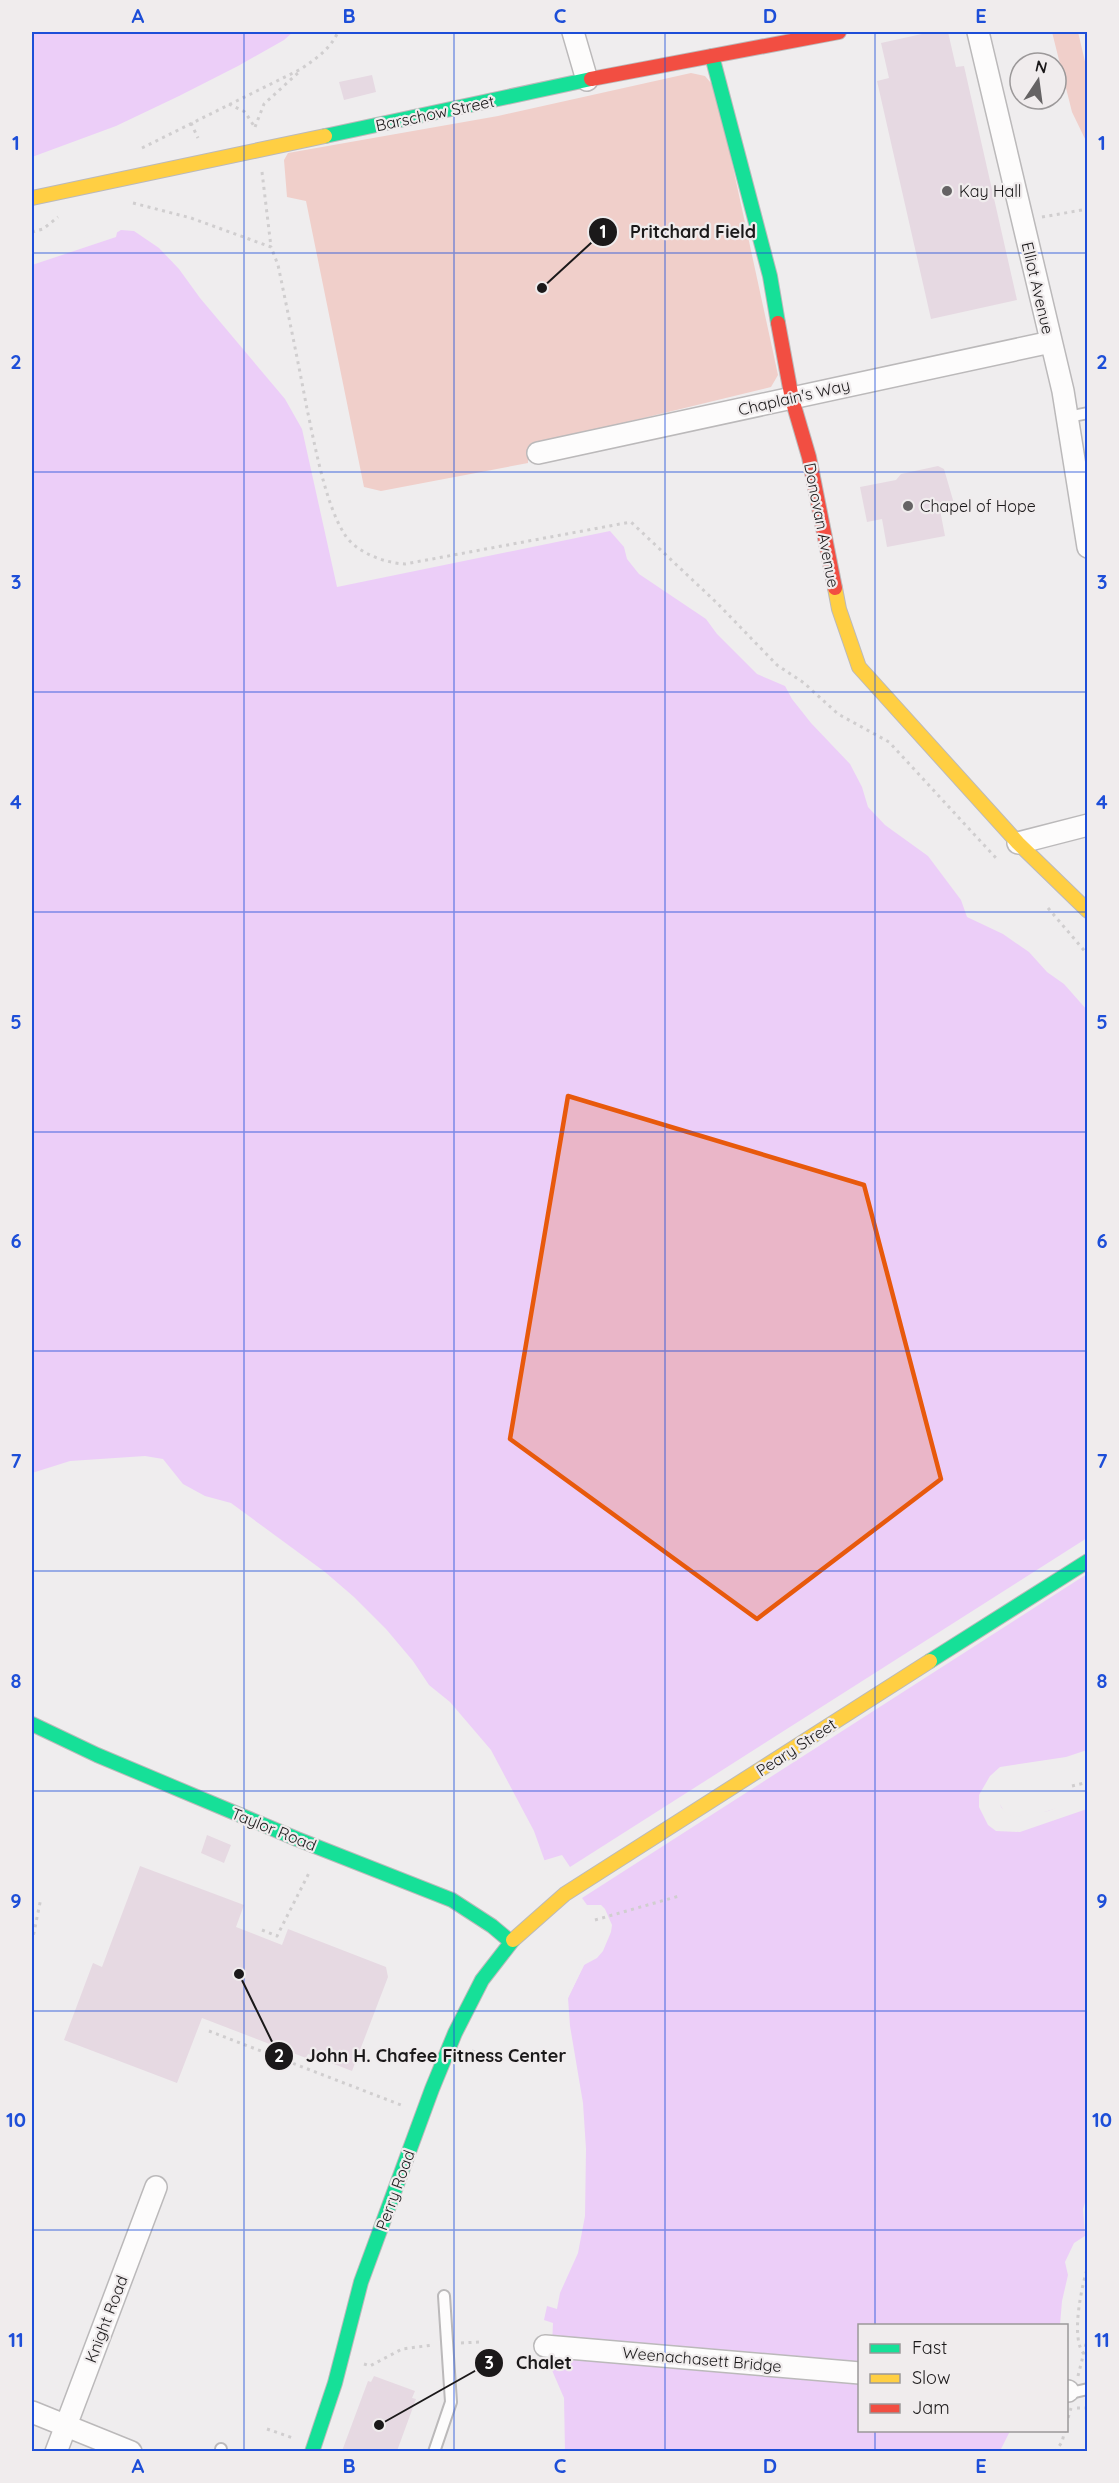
<svg xmlns="http://www.w3.org/2000/svg" width="1119" height="2483" font-family="Quicksand,sans-serif">
  <style>
    .green { fill: #f0cfca }
    .water { fill: #eccef8 }
    .pier { fill: #efedee }
    .building { fill: #e6d9e2 }
    .lines { fill: none; stroke-linecap: round; stroke-linejoin: round }
    .lane-casing { stroke: #bbb9ba; stroke-width: 14 }
    .street-casing { stroke: #bbb9ba; stroke-width: 24 }
    .fast-casing { stroke: #bbb9ba; stroke-width: 16 }
    .slow-casing { stroke: #bbb9ba; stroke-width: 16 }
    .jam-casing { stroke: #bbb9ba; stroke-width: 16 }
    .path { stroke: #d0cecf; stroke-width: 3; stroke-dasharray: 3 4.5; stroke-linecap: butt }
    .lane { stroke: #fdfcfc; stroke-width: 10 }
    .street { stroke: #fdfcfc; stroke-width: 21 }
    .fast { stroke: #16e098; stroke-width: 14 }
    .slow { stroke: #ffcf43; stroke-width: 14 }
    .jam { stroke: #f24e42; stroke-width: 14 }
    .marked { fill: #e8590c; fill-opacity: 0.2; stroke: #e8590c; stroke-width: 4.5; stroke-linejoin: round }
    .grid { fill: none; stroke: #1d4ed8; stroke-width: 1.5; stroke-opacity: 0.55 }
    .poi-dot { fill: #656364; stroke: #f0eced; stroke-width: 2 }
    .labels { text-anchor: middle; dominant-baseline: central; stroke-width: 4.5; stroke-linejoin: round; paint-order: stroke }
    .street-label { font-size: 16px; fill: #1b191a; stroke: #f0eced }
    .poi-label { font-size: 16px; fill: #1b191a; stroke: #f0eced; text-anchor: start }
    .leader { fill: none; stroke: #1b191a; stroke-width: 2 }
    .callout-dot { fill: #1b191a; stroke: #f0eced; stroke-width: 2 }
    .mark-label { font-size: 18px; text-anchor: middle; font-weight: bold; fill: #fff }
    .callout-label { font-size: 18px; text-anchor: middle; font-weight: bold; fill: #1b191a; stroke: #f0eced; stroke-width: 4.5; stroke-linejoin: round; paint-order: stroke }
    .neatline { fill: none; stroke: #1d4ed8; stroke-width: 2 }
    .grid-label { font-size: 20px; text-anchor: middle; font-weight: bold; fill: #1d4ed8 }
  </style>
  <rect width="100%" height="100%" fill="#efedee"/>
  <path class="green" d="M1052 32H1078L1087 70V143L1072 112Z
    M691 73 705 76 716 89 778 375 771 387 528 446V463L381 491 364 487 306 201 287 197 284 160 288 153 498 116Z"/>
  <path class="water" d="M32 32H293L284 40 238 66 179 96 116 126 32 157Z
    M121 230 134 231 159 248 179 269 200 298 285 399 302 429 337 587 610 531 624 547 627 559 639 574 706 619 717 634 757 674 785 686 792 699 811 723 850 764 862 787 868 807 885 825 928 856 961 900 967 917 1003 934 1029 952 1047 972 1064 984 1087 1010V1766L1062 1768 1000 1789 996 1797 1007 1817H1028L1087 1799V2223L1085 2236 1076 2247 1064 2325 860 2326V2430L1010 2431 1000 2451H565L564 2398 551 2368 553 2323 544 2320 547 2306 557 2309 560 2293 578 2253 585 2216 586 2149 583 2103 570 2026 568 1998 584 1965 607 1931 604 1918 588 1911 558 1874 549 1873 534 1831 491 1750 450 1702 429 1685 413 1661 386 1629 354 1597 325 1572 231 1503 205 1496 183 1484 163 1459 145 1456 70 1461 32 1473V258L111 236Z"/>
  <path class="pier" d="M118 228 116 237 32 265V254L79 239 110 233Z
    M1087 1538V1574L582 1898 587 1905H601L605 1909 612 1925 611 1932 603 1951 597 1958 584 1965 568 1998H565L581 1964 590 1954 604 1930 601 1920 576 1912 575 1904 572 1905 556 1877 547 1874 542 1861 562 1855 570 1867Z
    M1087 1750 1088 1770 1063 1771 1035 1785 1002 1791 999 1798 1001 1807 1008 1815 1014 1817 1048 1811 1087 1796V1809L1020 1832 996 1831 988 1825 979 1807V1795L990 1776 1000 1767 1066 1757Z
    M1087 2196 1088 2237 1079 2248 1066 2327 1060 2325 1062 2301 1068 2275 1065 2262 1074 2243 1085 2236 1083 2209Z"/>
  <path class="building" d="M931 32H948L956 67 964 66 1017 300 931 319 877 81 889 78 881 43Z
    M372 75 376 92 344 100 339 82Z
    M938 466 944 469 955 507 940 510 945 536 887 547 882 519 867 522 860 487 896 480 901 474Z
    M207 1835 231 1845 224 1863 201 1853Z
    M140 1866 244 1905 236 1927 282 1945 288 1929 386 1967 388 1977 352 2071 308 2054 306 2058 202 2018 177 2083 64 2040 93 1963 102 1967Z
    M374 2376 415 2391 412 2398 416 2399 397 2451H342L368 2381 371 2382Z"/>
  <g class="lines">
    <g class="lane-casing">
      <path id="lane" d="M1068 417 1088 413
        M1075 2392 1088 2389
        M221 2452V2449
        M434 2452 451 2402 444 2296"/>
    </g>
    <g class="street-casing">
      <path id="street" d="M573 32 587 80
        M978 32 1063 391 1088 547
        M538 453 1051 342
        M1018 843 1088 825
        M545 2346 860 2373
        M1066 2391H1068
        M32 2412 131 2452
        M56 2452 156 2187"/>
    </g>
    <g class="fast-casing">
      <path id="fast" d="M712 56 770 276 778 323
        M325 136 591 79
        M930 1661 1088 1561
        M32 1724 97 1755 297 1839 452 1900 492 1926 511 1942
        M312 2452 335 2383 361 2282 432 2089 455 2033 482 1980 513 1940"/>
    </g>
    <g class="slow-casing">
      <path id="slow" d="M32 198 325 136
        M835 588 839 609 859 667 1018 843 1088 911
        M513 1940 565 1894 930 1661"/>
    </g>
    <g class="jam-casing">
      <path id="jam" d="M591 79 839 32
        M778 323 792 399 809 457 835 588"/>
    </g>
    <path class="path" d="M229 104 245 112 254 126
      M191 123 198 138
      M255 127 264 104 299 72
      M142 148 301 69C317 58 330 49 338 32
      M262 172 271 247
      M133 203 191 218 271 247 278 265C288 313 298 361 307 409 315 445 325 504 345 535 357 553 385 563 405 564L631 522 717 603 777 665 804 683 838 714 889 742 996 858
      M1042 217 1088 209
      M32 232 43 229 58 217
      M1048 908 1088 955
      M1072 1786 1088 1782
      M595 1920 679 1896
      M262 1930 277 1936 310 1871
      M32 1942 41 1898
      M209 2031 401 2105
      M472 2051 497 2060
      M461 2343 480 2342
      M1084 2354C1070 2338 1082 2285 1088 2266
      M364 2364 370 2366 402 2349 433 2345
      M1078 2376 1088 2336
      M1077 2408H1088
      M1066 2425 1071 2408
      M267 2429 293 2438
      M1055 2452 1062 2442 1065 2430"/>
    <use href="#lane" class="lane"/>
    <use href="#street" class="street"/>
    <use href="#fast" class="fast"/>
    <use href="#slow" class="slow"/>
    <use href="#jam" class="jam"/>
  </g>
  <path class="marked" d="M568 1096 864 1185 941 1479 757 1619 510 1439Z"/>
  <path class="grid" d="M244 32V2452M454 32V2452M665 32V2452M875 32V2326M32 253H1088M32 472H1088M32 692H1088M32 912H1088M32 1132H1088M32 1351H1088M32 1571H1088M32 1791H1088M32 2011H1088M32 2230H1088M875 2430V2452"/>
  <g class="poi-dot">
    <circle cx="947" cy="191" r="6"/>
    <circle cx="908" cy="506" r="6"/>
  </g>
  <g class="labels">
    <g class="street-label">
      <text transform="translate(435 113) rotate(-12)">Barschow Street</text>
      <text transform="translate(1038 288) rotate(77)">Elliot Avenue</text>
      <text transform="translate(794 397) rotate(-13)">Chaplain's Way</text>
      <text transform="translate(822 525) rotate(79)">Donovan Avenue</text>
      <text transform="translate(796 1747) rotate(-33)">Peary Street</text>
      <text transform="translate(274 1829) rotate(22)">Taylor Road</text>
      <text transform="translate(395 2190) rotate(-70)">Perry Road</text>
      <text transform="translate(106 2319) rotate(-69)">Knight Road</text>
      <text transform="translate(702 2359) rotate(5)">Weenachasett Bridge</text>
    </g>
    <g class="poi-label">
      <text x="959" y="191">Kay Hall</text>
      <text x="920" y="506">Chapel of Hope</text>
    </g>
  </g>
  <path class="leader" d="M542 288L603 232M239 1974L279 2056M379 2425L489 2363"/>
  <g class="callout-dot">
    <circle cx="542" cy="288" r="6"/>
    <circle cx="239" cy="1974" r="6"/>
    <circle cx="379" cy="2425" r="6"/>
    <circle cx="603" cy="232" r="15"/>
    <circle cx="279" cy="2056" r="15"/>
    <circle cx="489" cy="2363" r="15"/>
  </g>
  <g class="mark-label">
    <text x="603" y="238">1</text>
    <text x="279" y="2062">2</text>
    <text x="489" y="2369">3</text>
  </g>
  <g class="callout-label">
    <text x="693" y="238">Pritchard Field</text>
    <text x="436" y="2062">John H. Chafee Fitness Center</text>
    <text x="544" y="2369">Chalet</text>
  </g>
  <rect width="1119" height="2483" fill="none" stroke="#f0eced" stroke-width="66"/>
  <rect x="858" y="2324" width="210" height="108" fill="#f0eced" stroke="#9b9899" stroke-width="1.5"/>
  <rect x="870" y="2344" width="30" height="9" fill="#16e098" stroke="#9b9899" stroke-width="1.5"/>
  <text x="912" y="2354" font-size="18" fill="#1b191a">Fast</text>
  <rect x="870" y="2374" width="30" height="9" fill="#ffcf43" stroke="#9b9899" stroke-width="1.5"/>
  <text x="912" y="2384" font-size="18" fill="#1b191a">Slow</text>
  <rect x="870" y="2404" width="30" height="9" fill="#f24e42" stroke="#9b9899" stroke-width="1.5"/>
  <text x="912" y="2414" font-size="18" fill="#1b191a">Jam</text>
  <g transform="translate(1038 81) rotate(13)"><circle r="28" fill="#f0eced" stroke="#9b9899" stroke-width="1.5"/>
  <path d="M0-4.5L10 22L0 15L-10 22Z" fill="#656364"/>
  <text y="-9" font-size="16" font-weight="bold" text-anchor="middle" fill="#1b191a">N</text>
  </g>
  <rect x="33" y="33" width="1053" height="2417" class="neatline"/>
  <g class="grid-label">
    <text x="138" y="23">A</text>
    <text x="349" y="23">B</text>
    <text x="560" y="23">C</text>
    <text x="770" y="23">D</text>
    <text x="981" y="23">E</text>
    <text x="16" y="150">1</text>
    <text x="1102" y="150">1</text>
    <text x="16" y="369">2</text>
    <text x="1102" y="369">2</text>
    <text x="16" y="589">3</text>
    <text x="1102" y="589">3</text>
    <text x="16" y="809">4</text>
    <text x="1102" y="809">4</text>
    <text x="16" y="1029">5</text>
    <text x="1102" y="1029">5</text>
    <text x="16" y="1248">6</text>
    <text x="1102" y="1248">6</text>
    <text x="16" y="1468">7</text>
    <text x="1102" y="1468">7</text>
    <text x="16" y="1688">8</text>
    <text x="1102" y="1688">8</text>
    <text x="16" y="1908">9</text>
    <text x="1102" y="1908">9</text>
    <text x="16" y="2127">10</text>
    <text x="1102" y="2127">10</text>
    <text x="16" y="2347">11</text>
    <text x="1102" y="2347">11</text>
    <text x="138" y="2473">A</text>
    <text x="349" y="2473">B</text>
    <text x="560" y="2473">C</text>
    <text x="770" y="2473">D</text>
    <text x="981" y="2473">E</text>
  </g>
</svg>
